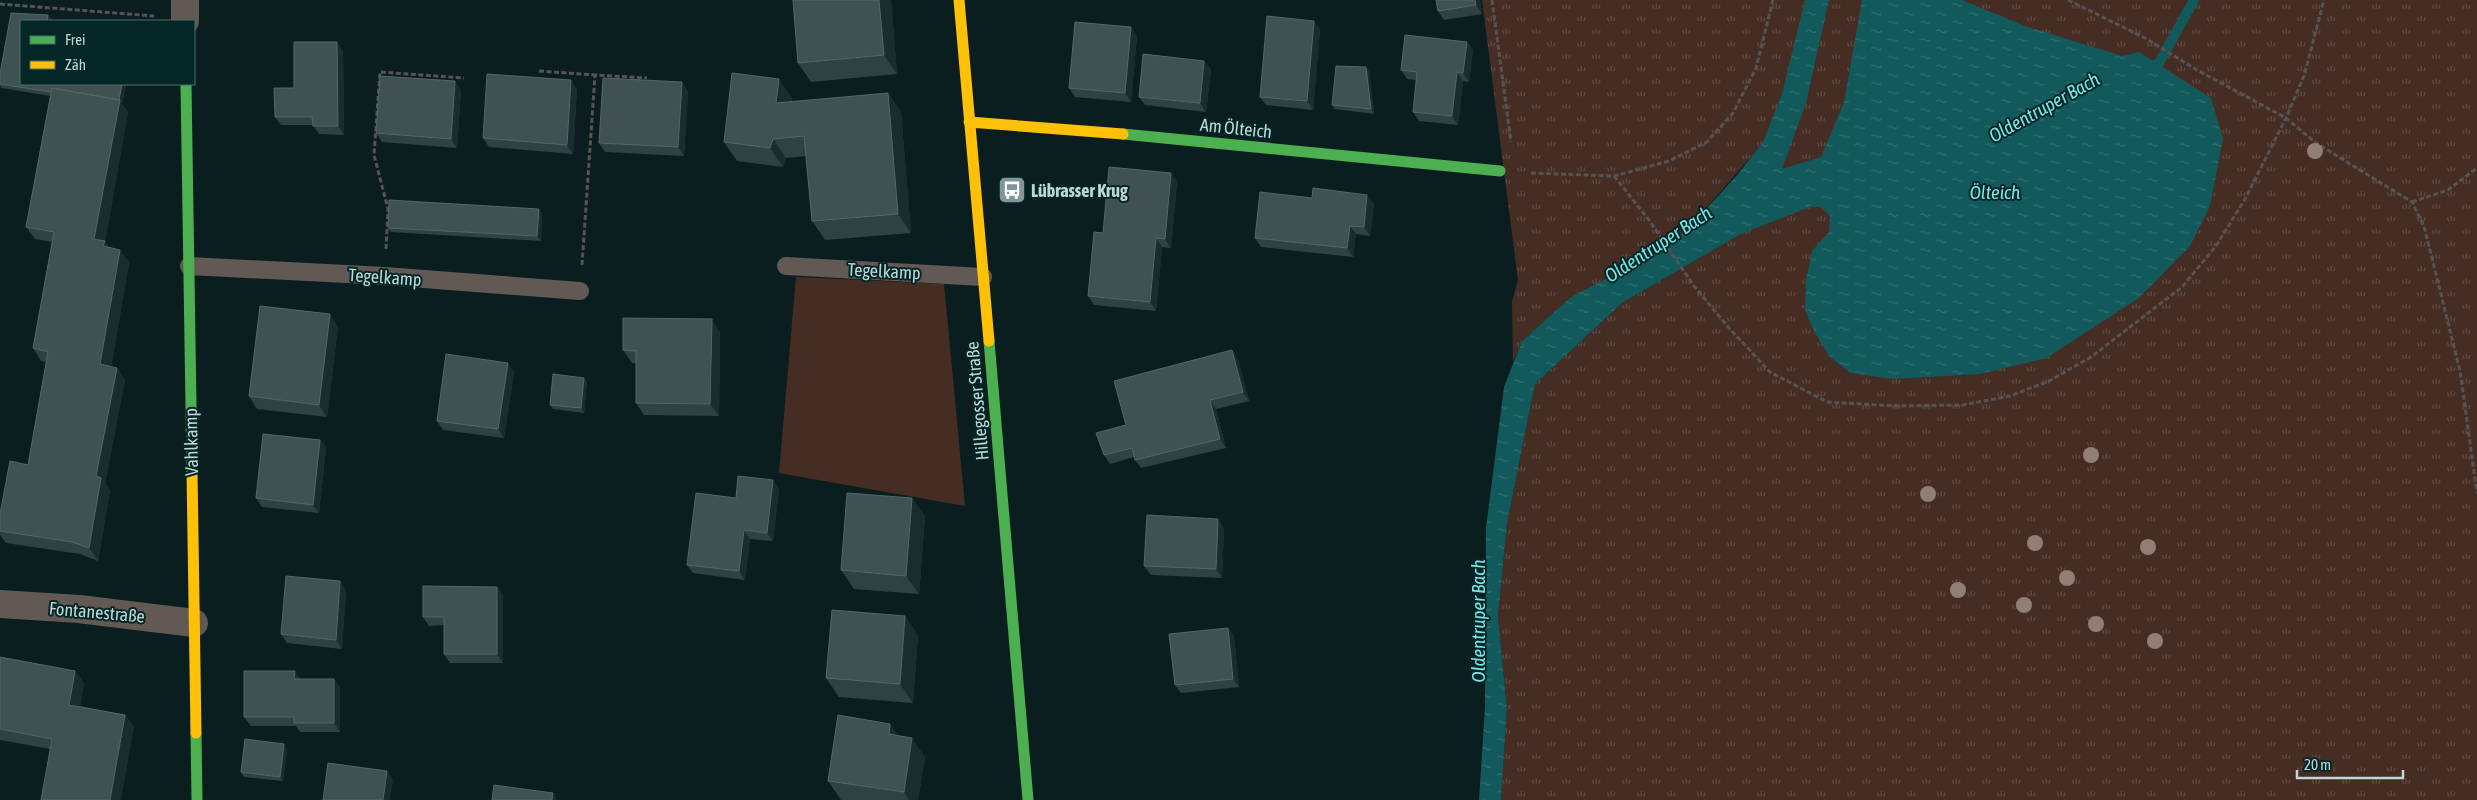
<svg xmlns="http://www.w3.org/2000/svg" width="2477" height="800" font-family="'Asap Condensed',sans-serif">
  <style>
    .grass { fill: #462d24 }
    .park { fill: url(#park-tufts) }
    .water { fill: url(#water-ripples) }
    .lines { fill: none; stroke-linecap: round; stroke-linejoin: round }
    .stream { stroke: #12595b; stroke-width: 10 }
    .path { stroke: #555452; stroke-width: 3; stroke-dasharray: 5 2.5; stroke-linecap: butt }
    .lane { stroke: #625955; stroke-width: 18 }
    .street { stroke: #625955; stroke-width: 28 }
    .fast { stroke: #4caf50; stroke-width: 11 }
    .slow { stroke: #ffc107; stroke-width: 11 }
    .tree { fill: #917e76 }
    .wall { fill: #304141 }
    .shaded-wall { fill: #1b2c2d }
    .building { fill: #405151; stroke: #546666 }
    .labels { text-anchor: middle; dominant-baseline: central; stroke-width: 4; stroke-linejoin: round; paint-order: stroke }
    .street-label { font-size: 18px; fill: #c1d7d7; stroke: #032627 }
    .poi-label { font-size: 18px; font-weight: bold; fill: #c1d7d7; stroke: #032627; text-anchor: start }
    .water-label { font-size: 19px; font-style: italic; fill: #7ae6e8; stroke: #032627 }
  </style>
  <defs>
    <pattern id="park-tufts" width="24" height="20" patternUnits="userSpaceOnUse" patternTransform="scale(1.25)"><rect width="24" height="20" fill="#462d24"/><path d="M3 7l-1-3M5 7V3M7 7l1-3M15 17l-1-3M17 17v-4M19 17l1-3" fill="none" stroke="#5f4b43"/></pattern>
    <pattern id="water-ripples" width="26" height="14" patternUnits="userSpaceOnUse" patternTransform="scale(1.25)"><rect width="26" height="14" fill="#12595b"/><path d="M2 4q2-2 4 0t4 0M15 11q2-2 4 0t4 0" fill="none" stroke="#337072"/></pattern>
  </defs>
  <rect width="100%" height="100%" fill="#0b1e1f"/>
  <path class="grass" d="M796 277 944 284 965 506 779 473Z"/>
  <path class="park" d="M1482 0H2477V800H1501L1507 709 1498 617 1507 524 1535 384 1622 303 1741 234 1762 144 1687 230 1627 268 1571 297 1522 341 1513 362 1512 301 1518 280Z"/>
  <path class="water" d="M1805 0H1829L1806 103 1782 169 1821 157 1844 102 1862 0H1962L2025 26 2122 56 2139 52 2211 98 2223 139 2210 206 2190 246 2139 298 2046 358 1980 374 1892 379 1851 373 1830 357 1816 335 1805 310 1806 280 1812 251 1829 232 1830 216 1822 208 1812 206 1741 234 1622 303 1535 384 1507 524 1498 617 1507 709 1501 800H1479L1485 707 1486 528 1504 387 1522 341 1571 297 1627 268 1687 230 1737 175 1763 142 1782 94Z"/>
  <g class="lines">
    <path class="stream" d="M2148 69 2159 63 2194 0"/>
    <path class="path" d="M1492 0 1511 142
      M2068 0 2145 38 2197 70 2286 118 2316 143 2412 202 2424 226 2460 371 2477 493
      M0 4 154 16
      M539 71 595 75
      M1531 173 1614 176 1669 161 1707 142 1733 113 1756 68 1773 0
      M1614 176 1649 220 1694 286 1729 328 1770 372 1827 402 1895 406 1963 405 2010 396 2049 381 2091 357 2182 287 2216 246 2245 199 2286 118 2304 76 2324 0
      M2412 202 2448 190 2477 168
      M386 249 388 209 374 155 380 72 464 78
      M582 265 595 75 647 78"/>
    <path class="lane" d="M189 266 385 276 580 291
      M786 266 983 277"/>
    <path class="street" d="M185 0V21
      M0 604 79 609 194 623"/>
    <path class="fast" d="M186 84 192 471
      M1123 134 1500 171
      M989 341 1028 800
      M196 733 197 800"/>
    <path class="slow" d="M959 0 989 341
      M969 122 1123 134
      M192 471 196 733"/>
  </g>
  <g class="tree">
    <circle cx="2315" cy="151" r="8"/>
    <circle cx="2091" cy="455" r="8"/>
    <circle cx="1928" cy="494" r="8"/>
    <circle cx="2035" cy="543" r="8"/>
    <circle cx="2148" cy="547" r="8"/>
    <circle cx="2067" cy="578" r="8"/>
    <circle cx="1958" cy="590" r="8"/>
    <circle cx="2024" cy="605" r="8"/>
    <circle cx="2096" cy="624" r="8"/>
    <circle cx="2155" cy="641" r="8"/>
  </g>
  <path class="wall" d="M793 0H891L897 74 811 82 798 63Z
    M1436 0H1480L1482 14 1444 20 1438 11Z
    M11 13 48 15 52 20 51 21H21V84H126L122 104 128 112 105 242 109 247 120 250 129 263 111 367 117 368 125 380 105 483 110 490 98 561 80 554 6 543 0 535V514L10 461 28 465 46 362 41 361 33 348 52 242 35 239 26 227 50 96 2 88 0 86V74Z
    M1320 29 1313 110 1266 105 1260 97Z
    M1137 36 1131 102 1075 97 1069 88Z
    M1467 42 1473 50 1469 82 1463 81 1458 125 1419 121 1413 112 1416 80 1407 79 1401 70Z
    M343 51 344 135 319 134 313 125H281L275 117 294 88Z
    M1211 69 1206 112 1145 105 1139 97Z
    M1369 71 1374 114 1335 109 1332 105Z
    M577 89 573 154 489 147 483 138Z
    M461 90 457 148 382 142 376 133Z
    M688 91 684 156 605 152 599 143Z
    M888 93 901 112 911 233 825 240 812 221 806 156 786 158 783 167 737 161 724 142 792 98V102Z
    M1171 173 1177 182 1171 248 1162 247 1156 311 1094 305 1088 296 1103 233Z
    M1312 198 1374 203 1370 236 1356 234 1353 257 1261 247 1255 238Z
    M542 213 541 241 391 232 388 228Z
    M338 327 327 417 257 409 249 396Z
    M720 332 719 416 644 415 636 403V363H632L623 350Z
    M1238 359 1249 401 1216 409 1226 448 1141 468 1135 460 1134 457 1110 464 1104 455 1126 425Z
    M514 372 504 438 443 430 437 421Z
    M584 378 587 382 584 413 553 409 550 405Z
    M320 440 326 448 319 513 262 507 256 498Z
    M779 489 773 541 750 539 745 580 693 573 687 565 736 498Z
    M912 498 925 517 919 594 854 589 841 570Z
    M1224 528 1222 578 1151 575 1144 566Z
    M497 587 503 595V663H450L444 654V625L429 626 423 617Z
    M346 590 342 649 287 643 281 634Z
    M1228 628 1234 636 1239 687 1181 693 1175 685Z
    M918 635 913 703 839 697 826 678Z
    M0 657 75 671 84 683 80 706 125 715 134 727 50 749 0 740Z
    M300 679H334L340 688V732H300L296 726H251L244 717Z
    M890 724 898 736 925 757 918 800H841L828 781Z
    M287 749 283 781 244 777 241 772Z"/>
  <path class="shaded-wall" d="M879 0H891L897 74 884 55Z
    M1475 0H1480L1482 14 1476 5Z
    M48 15 52 20 51 21H47Z
    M1314 21 1320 29 1313 110 1307 101Z
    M1131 27 1137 36 1131 102 1125 93Z
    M337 42 343 51 344 135 338 126Z
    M1467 42 1473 50 1469 82 1463 73Z
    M1204 61 1211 69 1206 112 1200 103Z
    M1366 67 1369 71 1374 114 1371 109Z
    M1457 72 1463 81 1458 125 1452 116Z
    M779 79 792 98 789 122 776 103Z
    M571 80 577 89 573 154 567 145Z
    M455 81 461 90 457 148 451 139Z
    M682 82 688 91 684 156 678 147Z
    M122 84H126L122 104 128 112 105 242 113 253 94 239Z
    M888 93 901 112 911 233 898 214Z
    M773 139 786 158 783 167 770 148Z
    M1171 173 1177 182 1171 248 1165 239Z
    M1367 195 1374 203 1370 236 1364 227Z
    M539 209 542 213 541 241 537 236Z
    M1350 226 1356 234 1353 257 1347 248Z
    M1156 238 1162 247 1156 311 1150 302Z
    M120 250 129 263 109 377 100 364Z
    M330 314 338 327 327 417 319 405Z
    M712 319 720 332 719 416 710 404Z
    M1232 350 1238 359 1249 401 1243 392Z
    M508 363 514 372 504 438 498 429Z
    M117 368 125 380 105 483 110 490 98 561 89 548 96 476Z
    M584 378 587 382 584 413 581 408Z
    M1210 400 1216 409 1226 448 1220 439Z
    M320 440 326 448 319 513 313 505Z
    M773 480 779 489 773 541 767 533Z
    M912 498 925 517 919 594 906 576Z
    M1218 519 1224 528 1222 578 1216 569Z
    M744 530 750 539 745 580 739 571Z
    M340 581 346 590 342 649 336 640Z
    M497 587 503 595V663L497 654Z
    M905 616 918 635 913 703 900 684Z
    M1228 628 1234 636 1239 687 1233 679Z
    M75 671 84 683 78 717 69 705Z
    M295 671 301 680 294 679Z
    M334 679 340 688V732L334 723Z
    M125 715 134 727 121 800H110Z
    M890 724 903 742 889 734Z
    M912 738 925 757 918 800H909L904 792Z
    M284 744 287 749 283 781 280 777Z
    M387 771 393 780 390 800H383Z
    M553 793 558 800H552Z"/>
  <path class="building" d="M793 0H879L884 55 798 63Z
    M1436 0H1475L1476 5 1438 11Z
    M11 13 48 15 47 21H21V84H122L119 100 52 88 51 92 0 84V74Z
    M1267 16 1314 21 1307 101 1260 97Z
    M1075 22 1131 27 1125 93 1069 88Z
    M1405 35 1467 42 1463 73 1457 72 1452 116 1413 112 1417 72 1401 70Z
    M294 42H337L338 126H313L312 117H275L274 88H294Z
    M1143 54 1204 61 1200 103 1139 97Z
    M1336 66 1366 67 1371 109 1332 105Z
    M732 73 779 79 776 103 888 93 898 214 812 221 804 136 773 139 770 148 724 142Z
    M487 74 571 80 567 145 483 138Z
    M380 76 455 81 451 139 376 133Z
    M603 78 682 82 678 147 599 143Z
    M52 88 120 100 94 239 105 241 103 246 120 250 100 364 117 368 96 476 101 478 89 548 72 542 0 531V514L10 461 28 465 48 352 33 348 54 232 26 227Z
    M1109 167 1171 173 1165 239 1156 238 1150 302 1088 296 1094 232 1103 233Z
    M1313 188 1367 195 1364 227 1350 226 1347 248 1255 238 1260 192 1312 198Z
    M389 200 539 209 537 236 388 228Z
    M260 306 330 314 319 405 249 396Z
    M623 318 712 319 710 404 636 403V351L623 350Z
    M1232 350 1243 392 1210 400 1220 439 1135 460 1132 448 1104 455 1096 433 1126 425 1114 381Z
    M446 354 508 363 498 429 437 421Z
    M553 374 584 378 581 408 550 405Z
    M263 434 320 440 313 505 256 498Z
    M738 476 773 480 767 533 744 530 739 571 687 565 696 493 736 498Z
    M847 493 912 498 906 576 841 570Z
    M1147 515 1218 519 1216 569 1144 566Z
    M286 576 340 581 336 640 281 634Z
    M423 586 497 587V654H444V617H423Z
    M832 610 905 616 900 684 826 678Z
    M1228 628 1233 679 1175 685 1169 634Z
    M0 657 75 671 69 705 125 715 110 800H41L52 739 0 729Z
    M244 671H295L294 679H334V723H294V717H244Z
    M838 715 890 724 889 734 912 738 904 792 828 781Z
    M245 739 284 744 280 777 241 772Z
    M328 763 387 771 383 800H323Z
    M494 785 553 793 552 800H492Z"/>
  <defs>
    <g id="bus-square" transform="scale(1.4375)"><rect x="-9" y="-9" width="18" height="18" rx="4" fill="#819697" stroke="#032627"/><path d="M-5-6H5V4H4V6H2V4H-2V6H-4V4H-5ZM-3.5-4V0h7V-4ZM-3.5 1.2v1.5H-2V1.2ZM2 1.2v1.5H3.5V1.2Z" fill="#fff"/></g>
  </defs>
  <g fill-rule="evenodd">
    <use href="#bus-square" x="1012" y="190"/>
  </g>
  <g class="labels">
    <g class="street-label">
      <text transform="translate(1236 128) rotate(6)">Am Ölteich</text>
      <text transform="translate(884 271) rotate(3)">Tegelkamp</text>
      <text transform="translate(385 277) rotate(4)">Tegelkamp</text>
      <text transform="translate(977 401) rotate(-95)">Hillegosser Straße</text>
      <text transform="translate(191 442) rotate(-91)">Vahlkamp</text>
      <text transform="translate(97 612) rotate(5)">Fontanestraße</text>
    </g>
    <g class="poi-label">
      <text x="1031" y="190">Lübrasser Krug</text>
    </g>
    <g class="water-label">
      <text transform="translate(2044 107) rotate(-29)">Oldentruper Bach</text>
      <text x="1995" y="192">Ölteich</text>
      <text transform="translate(1658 244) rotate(-33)">Oldentruper Bach</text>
      <text transform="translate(1478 621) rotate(-90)">Oldentruper Bach</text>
    </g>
  </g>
  <rect x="20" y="20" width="175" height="65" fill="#032627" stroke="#4f6d6d"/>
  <rect x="30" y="36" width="25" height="8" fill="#4caf50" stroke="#4f6d6d"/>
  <text x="65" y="45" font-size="15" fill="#c1d7d7">Frei</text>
  <rect x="30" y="61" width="25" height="8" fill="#ffc107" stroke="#4f6d6d"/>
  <text x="65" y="70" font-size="15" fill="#c1d7d7">Zäh</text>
  <path d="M2297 770v8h106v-8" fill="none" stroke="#c1d7d7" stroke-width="2.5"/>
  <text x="2304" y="770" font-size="15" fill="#c1d7d7" stroke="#032627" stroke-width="4" paint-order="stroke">20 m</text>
</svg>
